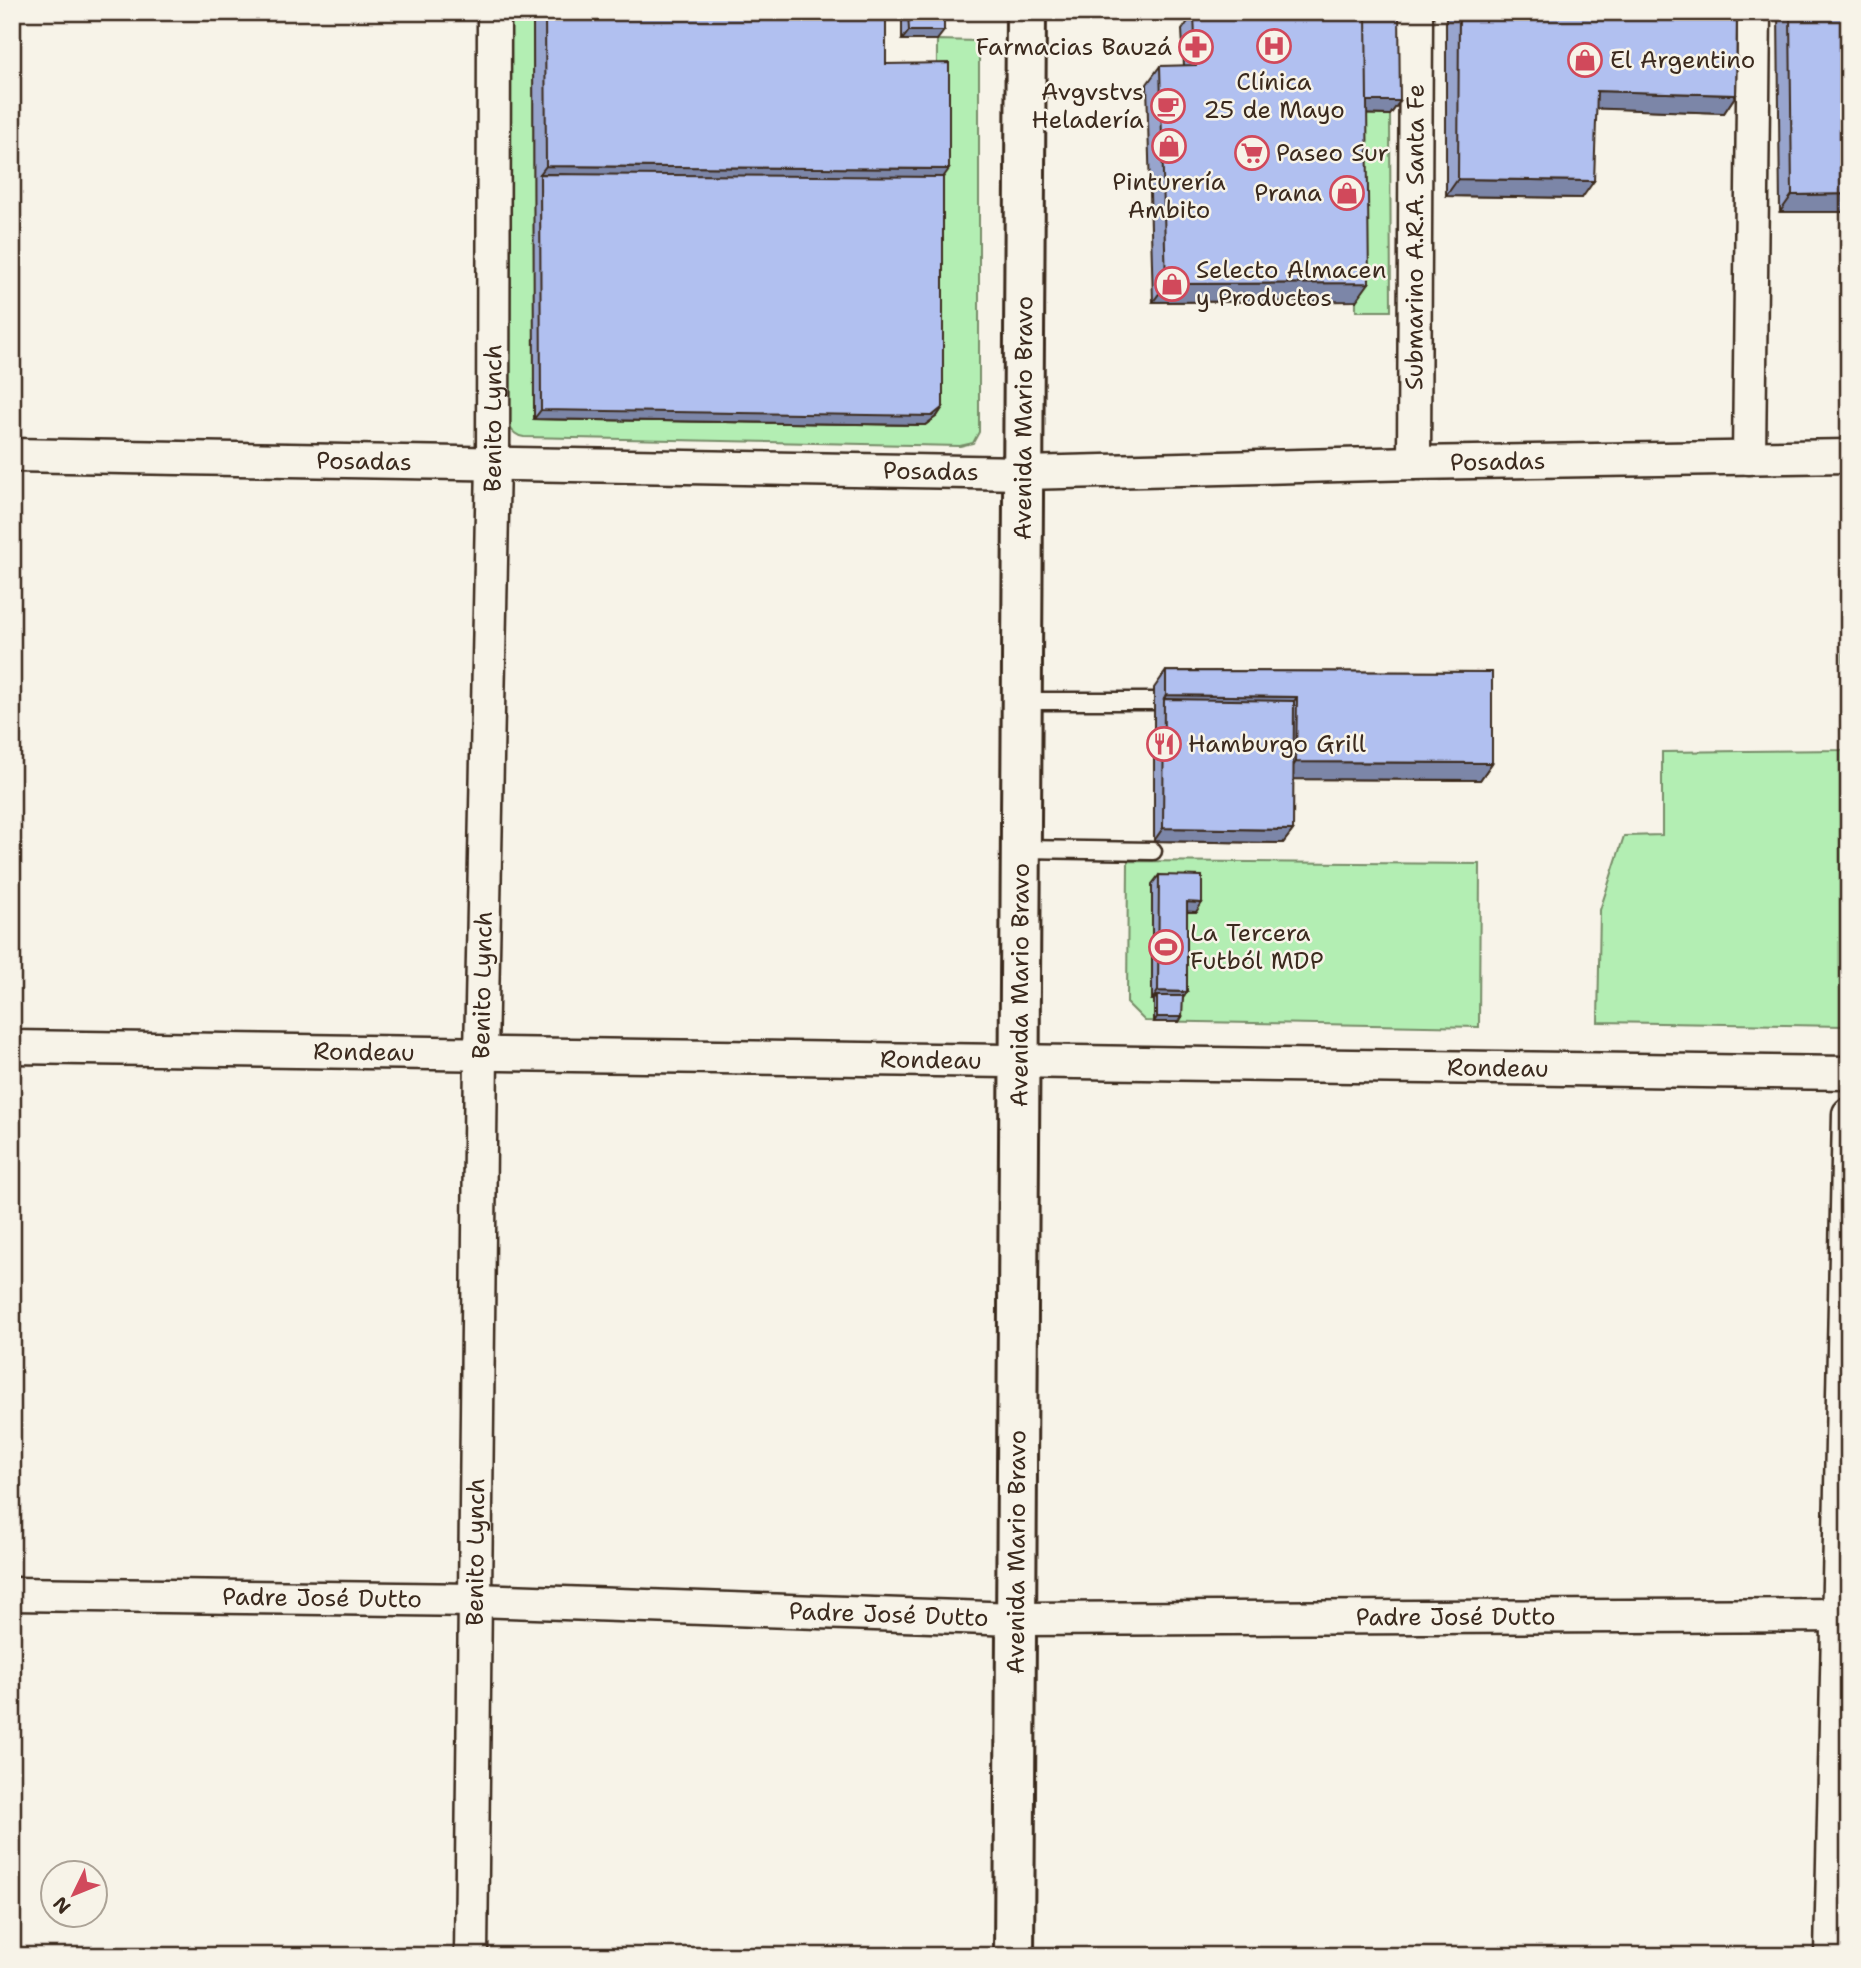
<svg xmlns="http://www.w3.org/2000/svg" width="1861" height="1968" font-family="'Shantell Sans',sans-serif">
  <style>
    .green { fill: #b3eeb3; stroke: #778c68; stroke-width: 2 }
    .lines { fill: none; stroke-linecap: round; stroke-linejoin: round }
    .service-casing { stroke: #3b2a1e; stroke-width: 21 }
    .minor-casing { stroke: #3b2a1e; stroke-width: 37 }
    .secondary-casing { stroke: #3b2a1e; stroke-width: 44 }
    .service { stroke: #f7f3e8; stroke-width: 16 }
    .minor { stroke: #f7f3e8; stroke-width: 32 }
    .secondary { stroke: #f7f3e8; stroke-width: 38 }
    .wall { fill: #98a5ce; stroke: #3b2a1e; stroke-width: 2 }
    .shaded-wall { fill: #7c86a8; stroke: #3b2a1e; stroke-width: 2 }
    .building { fill: #b1c0f0; stroke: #3b2a1e; stroke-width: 2 }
    .labels { text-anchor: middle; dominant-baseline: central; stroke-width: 5; stroke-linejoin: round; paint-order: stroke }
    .poi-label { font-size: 24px; fill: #3b2a1e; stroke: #f7f3e8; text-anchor: start }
    .street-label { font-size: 24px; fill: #3b2a1e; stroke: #f7f3e8 }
  </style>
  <rect width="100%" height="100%" fill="#f7f3e8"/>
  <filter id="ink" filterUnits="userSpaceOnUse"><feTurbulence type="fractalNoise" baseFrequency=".0143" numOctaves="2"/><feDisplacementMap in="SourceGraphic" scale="14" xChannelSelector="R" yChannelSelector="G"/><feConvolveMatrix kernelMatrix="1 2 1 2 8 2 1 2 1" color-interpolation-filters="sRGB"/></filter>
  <g filter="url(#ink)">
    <path class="green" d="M506 12H533L535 419 925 425 936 416 937 40 979 41V432L973 443 960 446 524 437C516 436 513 432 508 425Z
      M1355 114 1390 115 1391 311H1356Z
      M1843 591H1849V1012L1843 1026 1598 1022 1600 910 1624 836 1662 835V752L1844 750Z
      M1128 861 1480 864 1479 1027 1145 1021 1127 1003Z"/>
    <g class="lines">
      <g class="service-casing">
        <path id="service" d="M1022 701H1154
          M1021 849 1153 851"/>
      </g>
      <g class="minor-casing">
        <g id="minor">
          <path id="s1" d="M12 455 1024 473 1414 463 1849 456"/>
          <path d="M1749 458 1754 12"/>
          <path id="s2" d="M1414 463 1416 12"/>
          <path id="s3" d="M12 1047 1849 1073"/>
          <path id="s4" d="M12 1594 476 1600 1016 1619 1849 1615"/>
          <path id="s5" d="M471 1956 481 1054 493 462 494 12"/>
          <path d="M1831 1956 1849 1114"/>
        </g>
      </g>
      <g class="secondary-casing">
        <g id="secondary">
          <path id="s6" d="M1014 1956 1026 12"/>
        </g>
      </g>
      <use href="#service" class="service"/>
      <use href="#minor" class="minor"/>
      <use href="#secondary" class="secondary"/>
    </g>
    <path class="wall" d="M533 12H886V64L943 177V407L937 416 925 425 534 419Z
      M902 12H944L937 40H902Z
      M1446 12H1737L1736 95 1724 113 1596 108 1582 198 1446 196Z
      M1778 12H1849V212H1780Z
      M1194 13 1400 101 1390 115 1367 114 1356 301 1153 302 1147 84 1160 66H1184L1182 30Z
      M1166 671 1492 672V763L1480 780 1293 779V830L1283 843 1154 841V688Z
      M1159 875 1196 912H1187L1183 998 1179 1022H1154V1000H1152V884Z"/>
    <path class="shaded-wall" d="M909 31H944L937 40H902Z
      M1597 91 1736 95 1724 113 1584 108Z
      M1364 100 1400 101 1390 115 1355 114Z
      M546 166 949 169 937 186 540 174Z
      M1458 179 1594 181 1582 198 1446 196Z
      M1849 194V212H1780L1792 195Z
      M1369 283 1356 301 1153 302 1166 284Z
      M943 407 937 416 925 425 534 419 541 410Z
      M1166 695 1297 697 1285 714 1164 699Z
      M1296 762 1492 763 1480 780 1284 779Z
      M1163 828 1293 830 1283 843 1154 841Z
      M1187 902 1202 903 1196 912 1181 911Z
      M1158 991 1187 992 1180 1001 1157 996 1154 1000H1152Z
      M1157 1017H1182L1179 1022H1154Z"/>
    <path class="building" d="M545 12H886V64L949 63V169L546 166Z
      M908 12H944V31H909Z
      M1366 12 1369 283 1166 284 1160 66 1196 65 1194 13Z
      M1366 12H1399L1400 101H1367Z
      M1459 12H1737L1736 95 1597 91 1594 181 1458 179Z
      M1790 12H1849V194L1792 195Z
      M540 174 943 177V407L932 416 541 410Z
      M1166 671 1492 672V763L1296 762 1297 697 1166 695Z
      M1164 699 1294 701 1293 830 1163 828Z
      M1159 875 1202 876V903L1187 902V992L1158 991Z
      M1157 996H1183L1182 1017H1157Z
      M1445 1955V1956H1401Z"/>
  </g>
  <defs>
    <g id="hospital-ring" transform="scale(1.75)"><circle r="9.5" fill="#f7f3e8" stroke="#d1495b" stroke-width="1.5"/><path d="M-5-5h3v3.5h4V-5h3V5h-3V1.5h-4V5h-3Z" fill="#d1495b"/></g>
    <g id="pharmacy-ring" transform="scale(1.75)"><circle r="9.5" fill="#f7f3e8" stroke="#d1495b" stroke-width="1.5"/><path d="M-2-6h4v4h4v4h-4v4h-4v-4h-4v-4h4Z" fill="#d1495b"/></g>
    <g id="shop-ring" transform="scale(1.75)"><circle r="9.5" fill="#f7f3e8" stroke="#d1495b" stroke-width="1.5"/><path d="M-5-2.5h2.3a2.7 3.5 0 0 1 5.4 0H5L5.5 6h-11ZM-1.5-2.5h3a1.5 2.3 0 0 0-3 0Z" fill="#d1495b"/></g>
    <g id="cafe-ring" transform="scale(1.75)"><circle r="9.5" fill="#f7f3e8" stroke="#d1495b" stroke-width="1.5"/><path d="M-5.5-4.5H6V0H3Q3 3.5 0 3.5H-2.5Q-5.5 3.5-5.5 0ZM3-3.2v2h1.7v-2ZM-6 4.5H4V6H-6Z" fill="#d1495b"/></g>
    <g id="supermarket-ring" transform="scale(1.75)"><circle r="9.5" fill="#f7f3e8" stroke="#d1495b" stroke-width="1.5"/><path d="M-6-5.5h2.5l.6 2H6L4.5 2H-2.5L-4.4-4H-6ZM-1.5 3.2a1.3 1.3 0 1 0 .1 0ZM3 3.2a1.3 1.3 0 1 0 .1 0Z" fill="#d1495b"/></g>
    <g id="restaurant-ring" transform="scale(1.75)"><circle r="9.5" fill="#f7f3e8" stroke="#d1495b" stroke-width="1.5"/><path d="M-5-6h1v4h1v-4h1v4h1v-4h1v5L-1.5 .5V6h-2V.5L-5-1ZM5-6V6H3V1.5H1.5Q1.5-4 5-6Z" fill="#d1495b"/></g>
    <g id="stadium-ring" transform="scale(1.75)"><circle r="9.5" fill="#f7f3e8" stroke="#d1495b" stroke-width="1.5"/><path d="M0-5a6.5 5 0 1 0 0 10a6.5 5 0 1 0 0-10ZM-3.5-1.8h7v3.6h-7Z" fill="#d1495b"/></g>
  </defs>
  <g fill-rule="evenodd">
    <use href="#hospital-ring" x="1274" y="46"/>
    <use href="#pharmacy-ring" x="1196" y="47"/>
    <use href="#shop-ring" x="1585" y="60"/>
    <use href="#cafe-ring" x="1168" y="106"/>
    <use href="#shop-ring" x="1169" y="146"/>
    <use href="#supermarket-ring" x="1252" y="153"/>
    <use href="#shop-ring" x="1347" y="193"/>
    <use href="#shop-ring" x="1172" y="284"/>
    <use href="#restaurant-ring" x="1164" y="744"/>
    <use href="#stadium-ring" x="1166" y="947"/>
  </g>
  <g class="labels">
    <g class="poi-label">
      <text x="1172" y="47" text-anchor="end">Farmacias Bauzá</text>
      <text x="1610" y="60">El Argentino</text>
      <text x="1274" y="82" text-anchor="middle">Clínica<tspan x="1274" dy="28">25 de Mayo</tspan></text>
      <text x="1144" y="92" text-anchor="end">Avgvstvs<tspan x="1144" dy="28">Heladería</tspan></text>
      <text x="1276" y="153">Paseo Sur</text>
      <text x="1169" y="182" text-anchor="middle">Pinturería<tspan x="1169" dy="28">Ambito</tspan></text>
      <text x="1322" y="193" text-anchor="end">Prana</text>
      <text x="1196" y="270">Selecto Almacen<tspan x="1196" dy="28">y Productos</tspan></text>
      <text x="1188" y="744">Hamburgo Grill</text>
      <text x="1190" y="933">La Tercera<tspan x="1190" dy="28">Futból MDP</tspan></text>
    </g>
    <g class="street-label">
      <text stroke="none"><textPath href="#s2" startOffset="226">Submarino A.R.A. Santa Fe</textPath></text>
      <text stroke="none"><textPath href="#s5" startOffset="1538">Benito Lynch</textPath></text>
      <text stroke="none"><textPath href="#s6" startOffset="1538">Avenida Mario Bravo</textPath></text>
      <text stroke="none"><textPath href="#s1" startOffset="352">Posadas</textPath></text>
      <text stroke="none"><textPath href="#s1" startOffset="1486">Posadas</textPath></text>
      <text stroke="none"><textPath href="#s1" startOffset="919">Posadas</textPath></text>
      <text stroke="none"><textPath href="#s5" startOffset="971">Benito Lynch</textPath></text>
      <text stroke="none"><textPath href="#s6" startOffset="971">Avenida Mario Bravo</textPath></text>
      <text stroke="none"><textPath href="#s3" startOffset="352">Rondeau</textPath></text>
      <text stroke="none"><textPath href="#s3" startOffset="919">Rondeau</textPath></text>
      <text stroke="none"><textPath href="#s3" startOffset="1486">Rondeau</textPath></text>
      <text stroke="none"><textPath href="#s5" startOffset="404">Benito Lynch</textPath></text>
      <text stroke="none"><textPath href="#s6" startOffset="404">Avenida Mario Bravo</textPath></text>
      <text stroke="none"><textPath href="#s4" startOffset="310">Padre José Dutto</textPath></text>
      <text stroke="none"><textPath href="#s4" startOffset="877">Padre José Dutto</textPath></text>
      <text stroke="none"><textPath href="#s4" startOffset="1444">Padre José Dutto</textPath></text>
    </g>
  </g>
  <rect width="1861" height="1968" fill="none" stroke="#f7f3e8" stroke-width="42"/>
  <rect x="21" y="21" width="1819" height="1926" fill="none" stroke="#3b2a1e" stroke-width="2.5" filter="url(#ink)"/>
  <g transform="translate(74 1894) rotate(227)"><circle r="33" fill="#f7f3e8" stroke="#aca397" stroke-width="2"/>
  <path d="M0-5L12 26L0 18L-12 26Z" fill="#d1495b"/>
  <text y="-10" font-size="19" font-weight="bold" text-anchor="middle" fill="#3b2a1e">N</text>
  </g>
</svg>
